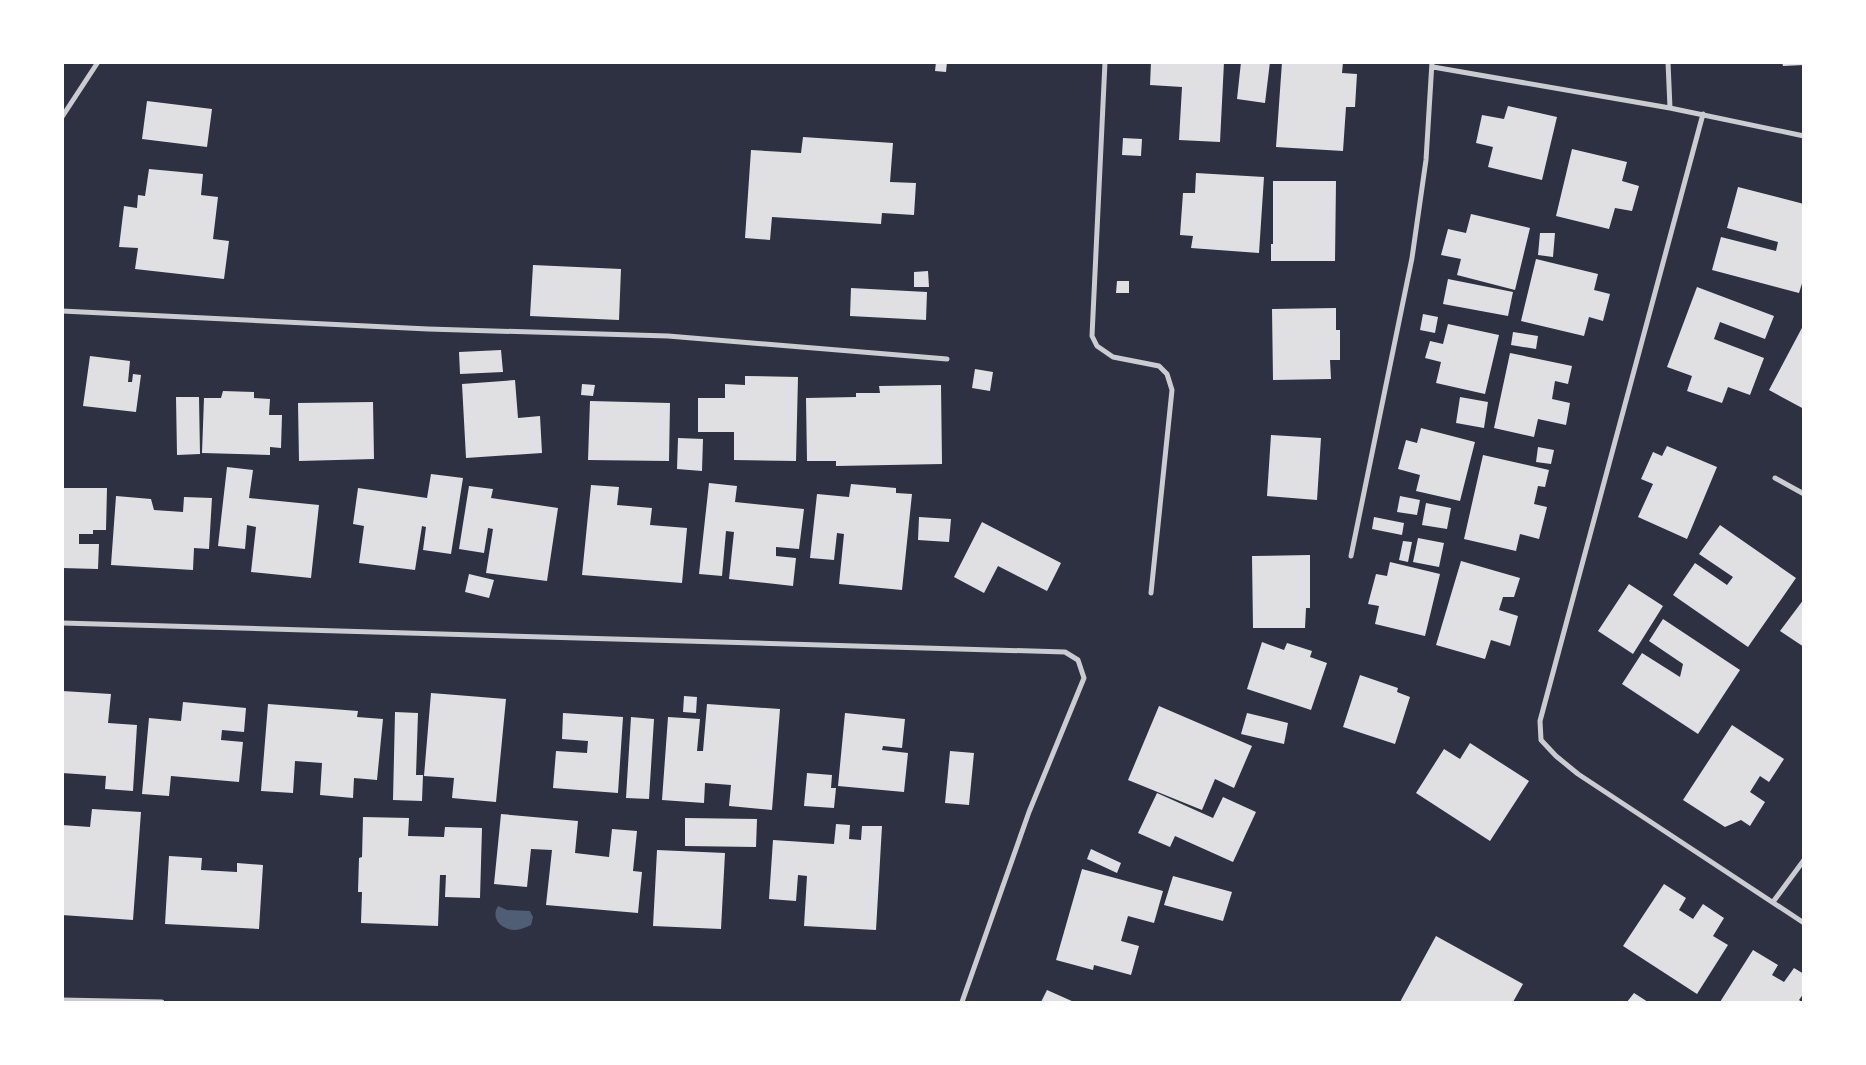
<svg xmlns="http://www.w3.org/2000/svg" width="1866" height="1065" font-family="Roboto,sans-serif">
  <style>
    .water { fill: #4f5d75 }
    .building { fill: #e0e0e3 }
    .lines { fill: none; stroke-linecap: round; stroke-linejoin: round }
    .minor { stroke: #caccd0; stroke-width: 5 }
  </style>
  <rect width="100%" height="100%" fill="#2d3142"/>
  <path class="water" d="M498 906 507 910 530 911 533 917 531 925C526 927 520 930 515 930 502 930 490 919 498 906Z"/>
  <path class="building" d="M936 62H947L946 72 935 71Z
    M1151 62H1224L1220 142 1179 140 1182 87 1150 85Z
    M1241 62H1270L1265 103 1237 99Z
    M1282 62H1343L1342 73 1357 74 1355 107H1346L1343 151 1276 147Z
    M1782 62H1804V65L1783 66Z
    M147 101 212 109 207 147 142 139Z
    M1508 106 1557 117 1542 180 1488 167 1493 147 1476 143 1482 115 1504 119Z
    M803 137 893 143 890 182 916 183 914 215 882 213 881 224 772 217 770 240 745 238 751 150 801 153Z
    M1123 138 1142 139 1141 156 1122 155Z
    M1572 149 1627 162 1622 181 1639 186 1632 211 1615 208 1609 229 1556 216Z
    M149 169 203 174 201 195 218 197 213 239 229 241 224 279 135 269 138 248 119 247 124 206 137 208 138 195 145 196Z
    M1196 173 1264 177 1259 253 1191 248 1193 236 1180 235 1183 193H1195Z
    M1273 181H1336L1335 261H1271V244H1273Z
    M1738 187 1804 204V277L1799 293 1712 270 1721 237 1776 251 1778 242 1727 228Z
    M1471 214 1530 228 1515 290 1457 275 1461 259 1441 255 1448 229 1466 233Z
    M1540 233H1555L1553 257 1538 255Z
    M1536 259 1598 274 1594 290 1610 294 1603 321 1589 317 1584 336 1521 321Z
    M533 265 621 269 619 320 530 316Z
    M928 271 929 287H914V272Z
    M1448 279 1513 292 1508 316 1443 304Z
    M1117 281H1129V293H1116Z
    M1697 287 1774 316 1765 339 1720 322 1714 339 1764 358 1750 395 1728 387 1722 403 1687 391 1692 376 1667 367Z
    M851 288 927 292 926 320 850 316Z
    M1336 308V330H1340V360H1330L1331 379 1273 380 1272 309Z
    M1423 314 1438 317 1435 333 1420 330Z
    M1448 324 1499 335 1485 394 1436 383 1441 362 1425 358 1430 341 1443 344Z
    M1804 324V409L1769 390Z
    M1513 332 1538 336 1536 349 1511 345Z
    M501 350 503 372 460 374 459 352Z
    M1510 353 1572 366 1568 384 1555 381 1552 399 1570 403 1566 425 1538 419 1534 437 1494 428Z
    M90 356 130 361 128 382H132L133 374 141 375 136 412 83 406Z
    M975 369 993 372 990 391 972 388Z
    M745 376 798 377 796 461 734 460V432H698V398H725V384L745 385Z
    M515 380 518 418 540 416 542 453 466 458 462 384Z
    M582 384 595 385 593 396 581 395Z
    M941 385 942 464 836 466V461H807L806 398 856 397V393H880L879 386Z
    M223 391 254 392V398L270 399 269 415H282L281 448 270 447V455L202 453 204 398H221Z
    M176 397H199L200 454 177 455Z
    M1460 397 1488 402 1484 428 1456 423Z
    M590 401 670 403 669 461 588 460Z
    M373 402 374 459 299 461 298 403Z
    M1421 428 1475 442 1460 501 1416 491 1420 475 1398 469 1406 440 1417 443Z
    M1271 435 1321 438 1317 500 1267 496Z
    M678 438 703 439 702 471 677 469Z
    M1667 446 1717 467 1687 539 1638 517 1653 484 1641 479 1653 452 1662 456Z
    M1538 447 1554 450 1551 464 1536 462Z
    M1483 455 1549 470 1545 487 1538 486 1534 504 1547 507 1539 539 1520 534 1516 551 1464 539Z
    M227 467 253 470 249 498 319 505 311 578 251 572 256 527 247 525 245 549 218 546Z
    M431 474 463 478 451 554 423 550 426 527 422 526 415 570 359 563 364 526 353 524 358 488 427 498Z
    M709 483 737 486 735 502 804 509 799 549 776 547V556L796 558 793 586 729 579 734 532 726 531 722 576 699 574Z
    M851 484 896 488V493L912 494 902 590 839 584 844 534 837 533 834 560 810 558 817 494 849 497Z
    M591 485 619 487 617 505 652 508 650 525 687 528 682 583 582 575Z
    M469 486 493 489 491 498 558 508 547 581 486 573 493 529 488 528 484 553 459 549Z
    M62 488H107L106 530H93V534H79V544H99L98 569 62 568Z
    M116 496 151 499 154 510 183 512 184 497 212 498 209 549 194 548 193 570 111 565Z
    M1400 496 1420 500 1417 515 1397 512Z
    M1426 503 1451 508 1447 529 1422 525Z
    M919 517 951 519 949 542 918 540Z
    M1374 517 1404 523 1402 535 1372 529Z
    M982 522 1061 563 1047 591 998 566 984 593 954 577Z
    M1720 525 1796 578 1748 647 1673 595 1695 563 1727 585 1733 577 1699 554Z
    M1418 538 1444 543 1439 567 1413 562Z
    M1403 541 1412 542 1408 562 1399 560Z
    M1310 555V608H1306L1305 628H1253L1252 556Z
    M1461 561 1520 578 1514 597H1503L1499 610 1518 616 1510 646 1491 640 1485 659 1436 645Z
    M1390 562 1440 574 1425 636 1375 624 1379 606 1368 604 1376 574 1387 576Z
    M469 574 494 580 489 598 465 592Z
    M1629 584 1663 606 1633 654 1598 631Z
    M1804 599V647L1780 631Z
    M1663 619 1740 670 1698 734 1622 684 1642 653 1680 677 1683 664 1649 641Z
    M1262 642 1284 650 1287 643 1312 651 1310 657 1327 663 1311 710 1247 689Z
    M1360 675 1398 688 1397 692 1410 697 1395 744 1343 727Z
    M62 691 111 694 108 723 137 725 133 791 105 789 106 776 62 773Z
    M431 693 506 699 496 802 452 798 454 778 424 776Z
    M684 696 697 697 696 713 683 712Z
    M183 702 246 708 244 732 222 730 221 740 243 742 239 782 171 776 169 796 142 794 149 718 181 721Z
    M268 704 358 711 357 717 383 719 377 780 354 778 353 798 320 795 322 763 295 761 293 793 261 791Z
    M707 704 780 709 772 810 729 806 731 785 705 783 704 803 662 800 668 717 700 719 697 751H703Z
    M1159 706 1252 746 1234 788 1215 779 1202 810 1128 780Z
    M395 712 418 713 416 775H423L422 801 393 800Z
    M563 713 623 717 618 793 553 788 556 751 587 753 588 741 562 739Z
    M845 713 905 719 902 748 883 746 882 750 908 753 904 792 838 786Z
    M1247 713 1288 723 1284 744 1241 734Z
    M631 717 654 719 649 799 626 798Z
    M1732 725 1784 759 1769 782 1760 776 1750 792 1765 802 1750 826 1741 820 1725 827 1683 800Z
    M1470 743 1529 781 1490 841 1416 793 1444 749 1460 759Z
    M950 751 974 753 969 805 945 803Z
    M807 773 832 775 831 788H836L834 808 804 806Z
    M1157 793 1213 818 1223 797 1256 812 1233 862 1175 836 1170 847 1138 833Z
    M92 809 141 812 133 920 62 915V825L90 827Z
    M501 814 578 821 575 853 609 857 612 829 637 831 633 871 642 872 638 913 546 905 552 850 531 849 527 887 494 884Z
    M363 817 409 818 408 836 444 837 445 827 482 828 480 898 445 897 446 875H440L438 926 361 923 362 892H358L359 858 362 857Z
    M685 818 757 819 756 847 685 846Z
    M836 824 850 825 849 839 861 840 862 826H882L876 930 804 926 807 876 798 875 796 901 769 899 773 840 834 844Z
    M1091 849 1121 863 1117 873 1087 859Z
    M657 850 725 853 721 929 653 926Z
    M169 856 202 858 201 870 237 872V863L263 865 259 929 165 924Z
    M1082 869 1163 891 1154 923 1128 916 1121 941 1139 946 1131 975 1094 965 1093 970 1056 960Z
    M1173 876 1232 892 1223 921 1164 905Z
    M1664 884 1686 898 1679 910 1693 919 1703 904 1724 918 1713 936 1728 945 1697 994 1623 946Z
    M1436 936 1523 984 1513 1002H1400Z
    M1753 950 1778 965 1772 975 1784 982 1794 968 1804 974V993L1799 1000 1802 1002H1720Z
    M1047 990 1074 1002H1041Z
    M1634 993 1648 1002H1627Z"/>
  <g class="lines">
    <path class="minor" d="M1105 62 1092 336 1097 346 1113 357 1159 366 1167 374 1172 390 1151 593
      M1668 62 1670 108
      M1433 67 1670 108 1804 136
      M1703 114 1540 721 1541 740 1556 756 1578 774 1804 923
      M62 117 98 62
      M62 311 428 329 668 336 947 359
      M1775 478 1804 494
      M1351 556 1412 258 1426 160 1432 62
      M62 623 1065 652 1078 660 1084 678 1029 812 962 1002
      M1773 902 1804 860
      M62 1000 162 1002"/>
  </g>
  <rect width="1866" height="1065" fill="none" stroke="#ffffff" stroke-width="128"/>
</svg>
